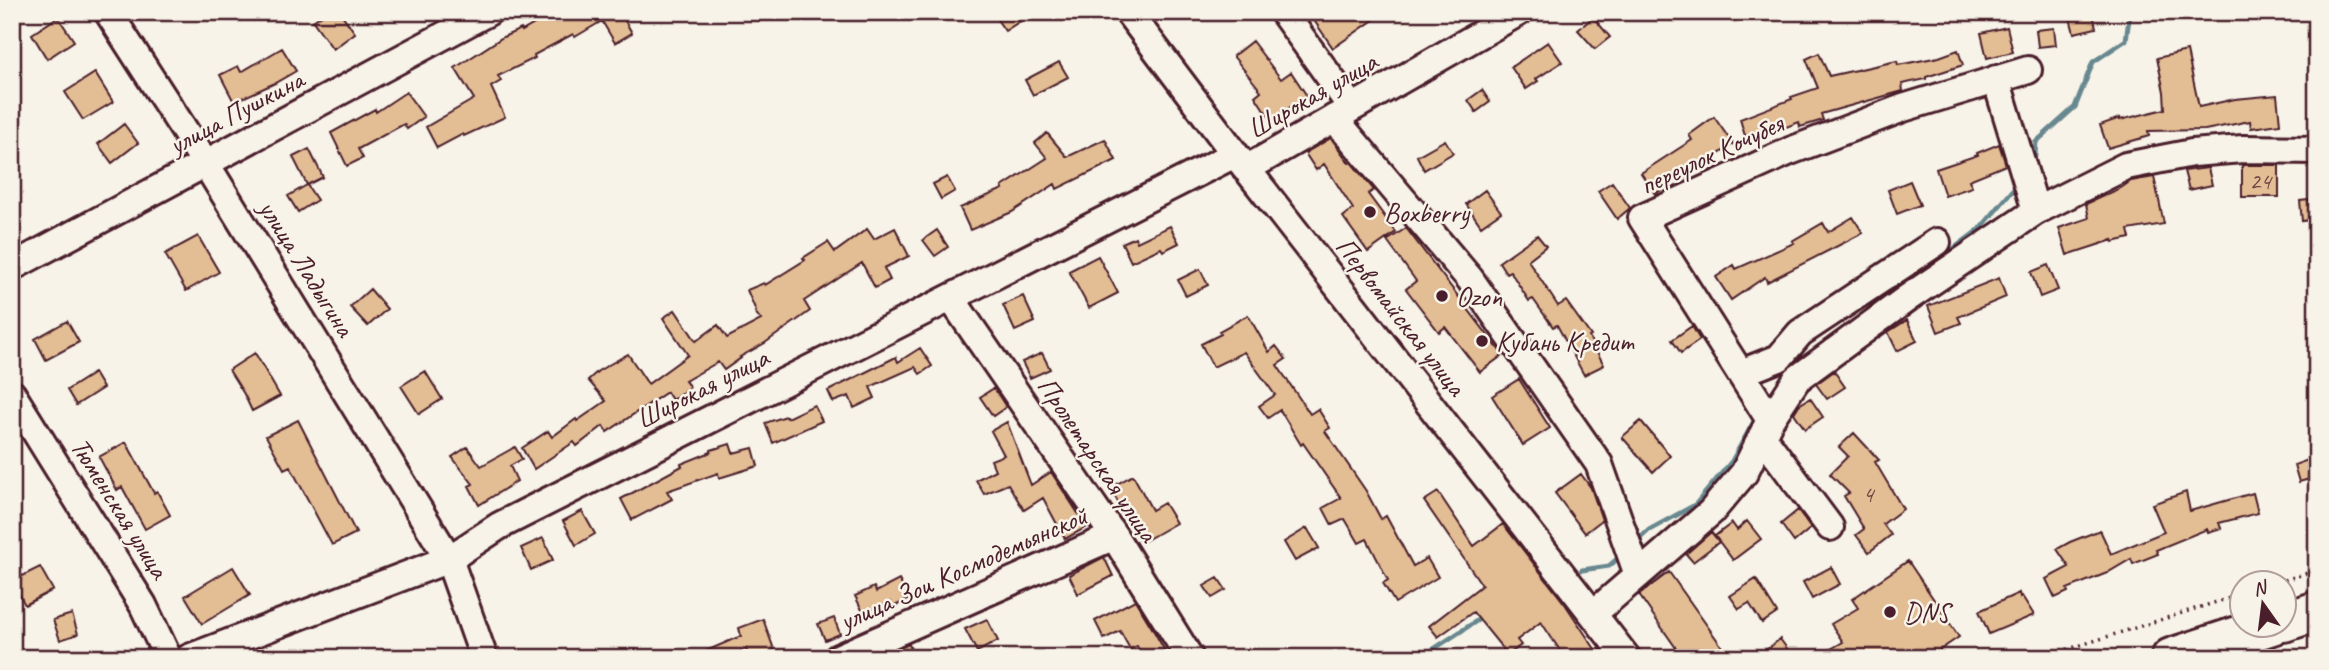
<svg xmlns="http://www.w3.org/2000/svg" width="2329" height="670" font-family="Caveat,sans-serif">
  <style>
    .lines { fill: none; stroke-linecap: round; stroke-linejoin: round }
    .stream { stroke: #688890; stroke-width: 5 }
    .building { fill: #e3bd94; stroke: #4a1f2b; stroke-width: 2 }
    .minor-casing { stroke: #4a1f2b; stroke-width: 32 }
    .highway-casing { stroke: #4a1f2b; stroke-width: 44 }
    .path { stroke: #4a1f2b; stroke-width: 3.5; stroke-dasharray: 2 5; stroke-linecap: butt }
    .minor { stroke: #f7f3e8; stroke-width: 26 }
    .highway { stroke: #f7f3e8; stroke-width: 38 }
    .poi-dot { fill: #4a1f2b; stroke: #f7f3e8; stroke-width: 2.5 }
    .labels { text-anchor: middle; dominant-baseline: central; stroke-width: 5; stroke-linejoin: round; paint-order: stroke }
    .number-label { font-size: 24px; fill: #704645 }
    .street-label { font-size: 28px; fill: #4a1f2b; stroke: #f7f3e8 }
    .poi-label { font-size: 28px; fill: #4a1f2b; stroke: #f7f3e8; text-anchor: start }
  </style>
  <rect width="100%" height="100%" fill="#f7f3e8"/>
  <filter id="ink" filterUnits="userSpaceOnUse"><feTurbulence type="fractalNoise" baseFrequency=".0143" numOctaves="2"/><feDisplacementMap in="SourceGraphic" scale="14" xChannelSelector="R" yChannelSelector="G"/><feConvolveMatrix kernelMatrix="1 2 1 2 8 2 1 2 1" color-interpolation-filters="sRGB"/></filter>
  <g filter="url(#ink)">
    <g class="lines">
      <path class="stream" d="M2034 166 2036 142 2075 107 2093 62 2126 40 2130 12
        M1916 277 1980 229 2019 183
        M1825 343 1857 319
        M1635 543 1649 530 1695 505 1732 461 1757 416
        M1582 570 1609 566 1623 554
        M1420 658 1478 620"/>
    </g>
    <path class="building" d="M326 12H340L355 33 333 49 313 21Z
      M555 12H620L632 33 615 43 602 21 575 37 573 34 534 55 535 58 498 76 501 81 491 87 505 117 464 136 463 134 437 148 426 127 474 99 455 68 503 37 521 29 522 31Z
      M1005 12H1034L1005 31 996 18Z
      M1322 12H1385L1333 48 1313 19Z
      M2093 13 2096 28 2074 33 2070 18Z
      M58 17 74 41 47 59 32 34Z
      M1593 17 1610 37 1595 49 1578 30Z
      M2007 27 2013 52 1987 58 1981 33Z
      M2054 28 2056 45 2038 47 2036 30Z
      M1252 41 1281 79 1291 72 1307 96 1271 120 1255 96 1261 91 1233 56Z
      M1548 42 1562 62 1536 79 1538 81 1526 89 1511 67Z
      M282 48 296 71 275 83 234 102 220 75 238 66 241 72Z
      M1958 50 1963 65 1926 77V79L1902 84 1903 91 1821 114 1823 120 1800 127 1799 122 1773 132 1772 128 1745 136 1740 119 1792 99 1791 97 1818 88 1806 59 1819 53 1829 76 1897 61 1898 65 1939 57Z
      M2187 51 2199 107 2235 99 2277 95 2280 124 2251 128 2250 121 2205 130 2148 131 2149 136 2108 148 2100 125 2120 118V120L2165 109 2164 92 2157 58Z
      M1059 62 1068 77 1033 95 1025 80Z
      M95 73 113 102 83 120 65 92Z
      M1482 90 1490 102 1476 112 1468 100Z
      M406 92 424 117 407 129 404 124 358 149 363 158 347 166 331 133 375 109 376 112Z
      M1714 117 1733 144 1681 181 1679 178 1655 194 1641 173 1692 140 1689 135Z
      M124 124 138 143 112 163 98 144Z
      M1047 133 1067 157 1105 139 1116 160 1057 189 1055 184 1012 212 970 230 960 208 1003 189 1002 187 1047 158 1035 143Z
      M1331 138 1349 163 1351 162 1374 190 1368 194 1396 232 1368 252 1343 217 1353 209 1324 164 1316 170 1305 153Z
      M1445 140 1453 153 1424 170 1417 156Z
      M1999 144 2006 165 1969 180 1972 187 1945 196 1936 169 1978 155 1977 153Z
      M309 149 323 177 307 185 293 157Z
      M2242 165H2279V197H2242Z
      M2208 168 2212 185 2189 190 2184 171Z
      M947 177 955 191 941 199 933 184Z
      M2154 177 2164 224 2128 230 2130 238 2113 242V240L2067 255 2059 228 2089 218 2086 204 2121 188 2131 181Z
      M1910 181 1920 205 1897 214 1888 190Z
      M1612 182 1630 208 1617 219 1598 191Z
      M307 185 317 200 298 212 288 196Z
      M1485 190 1501 212 1481 226 1466 204Z
      M2317 199V219L2302 221 2300 201Z
      M1853 217 1863 233 1767 282 1765 277 1731 300 1716 277 1734 265 1736 269 1794 243 1792 241 1823 223 1828 232Z
      M1170 226 1179 243 1163 251 1161 248 1131 262 1122 243 1135 237 1137 242Z
      M895 228 909 256 884 268 890 280 875 288 862 263 804 301 810 311 765 343 740 357 741 358 724 370 718 362 685 381 690 387 672 400 667 392 607 432 603 426 577 446 574 442 534 469 522 448 548 431 552 437 576 419 577 421 606 401 588 380 598 371 628 354 648 384 688 355 663 318 675 310 696 341 718 325 727 338 761 320 755 312 756 311 747 290 764 283 765 285 805 260 803 258 828 242 835 252 867 229 874 239Z
      M1406 228 1503 355 1480 372 1445 327 1439 332 1406 289 1416 281 1387 241Z
      M937 230 948 247 935 256 923 240Z
      M1537 235 1546 246 1528 260 1558 306 1566 301 1591 336 1589 337 1604 365 1584 375 1557 325 1553 327 1533 299 1529 301 1510 271 1506 273 1499 262Z
      M198 236 219 272 186 291 165 254Z
      M1098 256 1118 293 1089 308 1069 271Z
      M2048 265 2058 290 2040 297 2031 272Z
      M1200 269 1208 285 1186 296 1178 280Z
      M1999 278 2006 297 1958 317 1961 323 1938 332 1928 306Z
      M370 289 387 309 368 326 350 307Z
      M1023 296 1035 322 1015 331 1003 305Z
      M1248 315 1269 352 1276 346 1286 359 1277 365 1310 414 1318 409 1330 428 1325 431 1366 491 1381 519 1386 516 1413 566 1427 558 1438 577 1395 603 1383 583 1388 580 1367 539 1359 543 1345 519 1332 525 1323 508 1341 498 1303 443 1301 445 1280 410 1268 418 1259 406 1275 395 1244 352 1213 367 1201 344 1221 334 1219 331Z
      M1907 320 1917 341 1897 351 1888 332Z
      M67 321 79 342 46 360 35 339Z
      M1692 326 1700 340 1681 353 1672 340Z
      M920 348 932 366 920 374 915 367 870 387 875 398 854 408 849 396 833 402 828 391 896 357 898 362Z
      M255 353 280 396 252 411 244 394 229 370Z
      M1042 353 1050 369 1030 378 1022 362Z
      M425 371 442 399 419 414 401 386Z
      M1834 371 1845 387 1827 399 1816 384Z
      M94 373 103 388 76 405 67 390Z
      M1519 379 1550 428 1523 445 1492 396Z
      M994 388 1006 407 993 416 980 397Z
      M1810 398 1823 417 1805 429 1794 413 1799 405Z
      M814 405 822 421 773 443 765 423 786 416 787 418Z
      M298 420 356 533 332 545 290 466 284 469 266 436Z
      M1641 421 1670 456 1653 472 1622 437Z
      M1007 422 1031 485 1051 472 1087 527 1065 539 1043 498 1024 510 1008 484 984 494 976 480 995 470 991 460 1004 455 991 431Z
      M1854 433 1879 460 1875 462 1903 509 1883 524 1891 535 1869 552 1856 535 1864 529 1844 496 1849 493 1830 474 1848 456 1839 447Z
      M126 442 154 493 157 491 170 515 145 529 122 487 117 490 99 457Z
      M730 444 733 453 753 448 758 466 719 478 718 473 667 491 672 499 632 520 621 499 682 466 681 464 711 452V450Z
      M467 447 481 466 515 447 522 459 510 466 517 481 479 505 469 486 473 484 452 457Z
      M2308 460 2313 478 2299 482 2294 465Z
      M1581 474 1591 488 1602 520 1585 533 1555 493Z
      M1133 475 1152 510 1164 503 1176 523 1141 543 1110 488Z
      M1438 492 1474 546 1503 524 1565 604 1601 658H1565L1541 622 1517 640 1521 645 1508 655 1473 612 1438 637 1429 626 1482 585 1424 501Z
      M2186 492 2190 511 2253 493 2258 513 2219 523 2221 528 2208 532 2207 529 2156 550 2158 554 2133 564 2131 559 2107 573 2067 589 2068 592 2055 598 2046 579 2069 567 2057 549 2070 542 2100 530 2111 554 2164 532 2152 504Z
      M1798 510 1811 528 1794 542 1781 524Z
      M582 511 595 534 576 545 563 521Z
      M1747 521 1761 539 1733 560 1715 536 1732 523 1737 530Z
      M1307 528 1319 548 1295 561 1284 542Z
      M1711 532 1719 542 1693 562 1686 554Z
      M543 538 553 560 531 570 521 548Z
      M1104 557 1113 576 1078 594 1069 575Z
      M1908 561 1959 637 1928 658H1815L1843 642 1831 624 1858 608 1852 599Z
      M40 567 53 590 25 605 12 581Z
      M233 567 250 595 202 624 185 596Z
      M1831 567 1840 584 1812 599 1803 582Z
      M1669 572 1730 658H1683L1639 595Z
      M1218 578 1226 590 1212 598 1204 586Z
      M1756 579 1777 613 1762 623 1749 603 1739 609 1730 596Z
      M899 580 909 599 893 607 891 602 864 614 855 596 874 587 876 592Z
      M2019 593 2020 597 2022 596 2034 615 1989 634 1979 611Z
      M1135 600 1152 628 1169 658H1143L1137 646 1130 649 1120 631 1104 639 1095 621Z
      M72 614 78 634 60 640 53 620Z
      M834 618 840 634 825 640 818 624Z
      M763 619 776 655 768 658H750L746 649 725 658H690L741 636 739 628Z
      M987 619 998 641 977 652 965 629Z
      M1780 639 1794 658H1756Z
      M909 644 914 658H894L891 652Z"/>
    <g class="lines">
      <g class="minor-casing">
        <path id="minor" d="M108 12 206 164 449 559 484 658
          M1128 12 1235 154 1627 658
          M1283 12 1352 108
          M1996 79 2036 211
          M1334 118 1470 279 1599 464 1638 575
          M1246 169 1519 12
          M12 267 488 12
          M951 298 1114 536 1190 658
          M1741 373 1779 358 1800 333 1937 242
          M12 394 143 605 168 658
          M1770 420 1642 218 1790 151 1903 108 2028 70
          M1762 436 1830 527
          M1593 614 1711 512 1744 473 1770 420 1797 379 1909 297 2036 211 2126 166 2192 153 2243 149 2317 150
          M189 658 449 559 499 526 1235 154
          M838 658 1114 536"/>
      </g>
      <g class="highway-casing">
        <path id="highway" d="M2284 622 2317 611
          M2171 658 2275 624"/>
      </g>
      <path class="path" d="M2278 582 2317 570
        M2040 658 2242 594"/>
      <use href="#minor" class="minor"/>
      <use href="#highway" class="highway"/>
    </g>
  </g>
  <g class="poi-dot">
    <circle cx="1370" cy="212" r="7"/>
    <circle cx="1442" cy="296" r="7"/>
    <circle cx="1482" cy="341" r="7"/>
    <circle cx="1890" cy="612" r="7"/>
  </g>
  <g class="labels">
    <g class="number-label">
      <text x="2260" y="181">24</text>
      <text x="1868" y="494">4</text>
    </g>
    <g class="street-label">
      <text transform="translate(1312 95) rotate(-30)">Широкая улица</text>
      <text transform="translate(236 112) rotate(-28)">улица Пушкина</text>
      <text transform="translate(1711 154) rotate(-25)">переулок Кочубея</text>
      <text transform="translate(307 268) rotate(58)">улица Ладыгина</text>
      <text transform="translate(1401 316) rotate(52)">Первомайская улица</text>
      <text transform="translate(702 388) rotate(-27)">Широкая улица</text>
      <text transform="translate(1098 459) rotate(56)">Пролетарская улица</text>
      <text transform="translate(120 508) rotate(58)">Тюменская улица</text>
      <text transform="translate(963 568) rotate(-24)">улица Зои Космодемьянской</text>
    </g>
    <g class="poi-label">
      <text x="1384" y="212">Boxberry</text>
      <text x="1456" y="296">Ozon</text>
      <text x="1496" y="341">Кубань Кредит</text>
      <text x="1904" y="612">DNS</text>
    </g>
  </g>
  <rect width="2329" height="670" fill="none" stroke="#f7f3e8" stroke-width="42"/>
  <rect x="21" y="21" width="2287" height="628" fill="none" stroke="#4a1f2b" stroke-width="2.5" filter="url(#ink)"/>
  <g transform="translate(2263 604) rotate(346)"><circle r="33" fill="#f7f3e8" stroke="#b29e9c" stroke-width="2"/>
  <path d="M0-5L12 26L0 18L-12 26Z" fill="#4a1f2b"/>
  <text y="-10" font-size="19" font-weight="bold" text-anchor="middle" fill="#4a1f2b">N</text>
  </g>
</svg>
